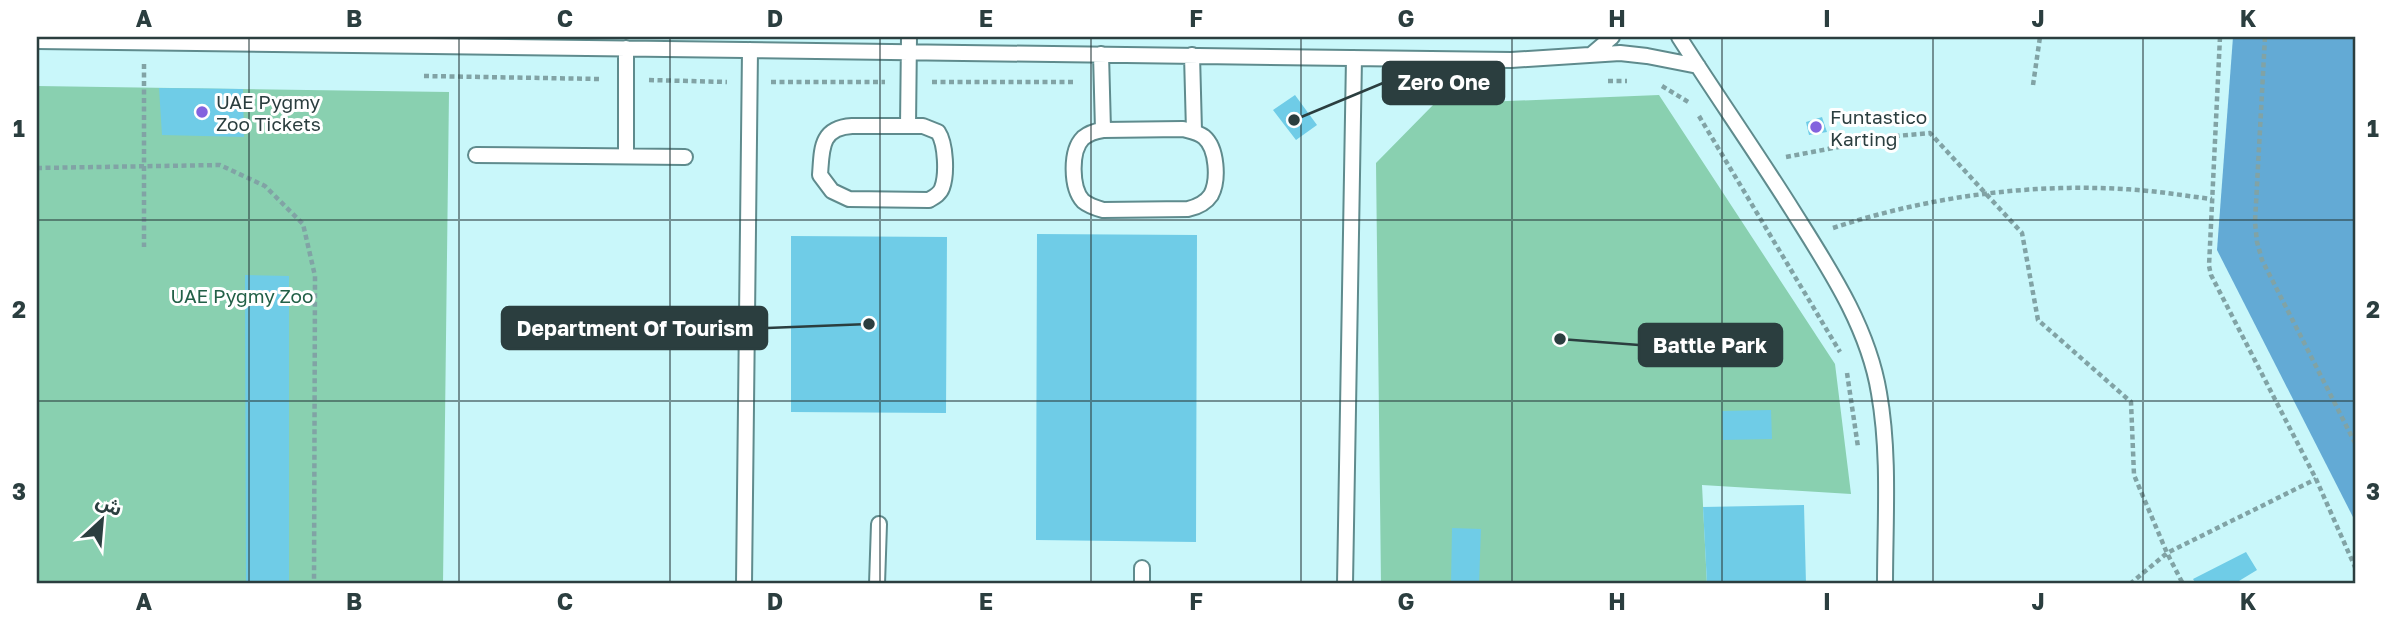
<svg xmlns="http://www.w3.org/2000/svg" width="2392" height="621" font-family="'Golos Text','Noto Sans Arabic',sans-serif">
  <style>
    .green { fill: #89d0b0 }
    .water { fill: #63aad5 }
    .building { fill: #6fcce7 }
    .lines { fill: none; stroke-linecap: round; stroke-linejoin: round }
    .service-casing { stroke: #5f8b8d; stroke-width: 18 }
    .path { stroke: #81a3a5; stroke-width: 4.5; stroke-dasharray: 5 3.5; stroke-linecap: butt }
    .service { stroke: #fff; stroke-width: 14 }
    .grid { fill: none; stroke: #2b3e3f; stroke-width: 2; stroke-opacity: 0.55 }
    .poi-dot { fill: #8363de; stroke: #fff; stroke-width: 2.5 }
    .labels { text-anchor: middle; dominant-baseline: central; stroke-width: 6; stroke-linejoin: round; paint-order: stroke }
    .poi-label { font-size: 19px; fill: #2b3e3f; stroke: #fff; text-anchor: start }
    .park-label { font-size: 19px; fill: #226047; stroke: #fff }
    .leader { fill: none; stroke: #2b3e3f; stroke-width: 2.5 }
    .callout-dot { fill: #2b3e3f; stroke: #fff; stroke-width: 2.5 }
    .callout { fill: #2b3e3f; stroke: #2b3e3f; stroke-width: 2.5 }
    .callout-label { font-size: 21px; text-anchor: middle; font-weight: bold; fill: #fff }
    .neatline { fill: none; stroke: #2b3e3f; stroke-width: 2.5 }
    .grid-label { font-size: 23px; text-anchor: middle; font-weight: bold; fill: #2b3e3f }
  </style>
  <rect width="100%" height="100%" fill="#c9f7fa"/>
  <path class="green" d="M37 86 449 92 443 584H37Z
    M1659 95 1835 364 1851 494 1702 485 1707 584H1381L1376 163 1434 104Z"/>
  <path class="water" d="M2233 37H2355V521L2217 250Z"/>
  <path class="building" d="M159 88 243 89 244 137 162 135Z
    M1295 95 1317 125 1296 140 1273 110Z
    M1822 117 1827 132 1809 135 1806 122Z
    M1037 234 1197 235 1196 542 1036 540Z
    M791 236 947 237 946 413 791 412Z
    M245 275 289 276V584H246Z
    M1771 410 1772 439 1723 440 1722 411Z
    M1804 505 1806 584H1707L1703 507Z
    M1452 528 1481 529 1479 584H1451Z
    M2246 552 2257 570 2234 584H2196L2193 579Z"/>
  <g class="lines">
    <g class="service-casing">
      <path id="service" d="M1679 37C1716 95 1756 152 1793 211 1828 267 1868 326 1879 393 1890 455 1885 521 1885 584
        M37 41 1511 60 1620 53 1647 56 1698 66
        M626 48V156
        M1101 54 1103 130
        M1592 54 1612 37
        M1192 55 1194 131
        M852 126H923L938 132C946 144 947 175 942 188 940 194 934 197 929 200L849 199 832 191 820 175C822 149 820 128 852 126Z
        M908 126 909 37
        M1183 129C1190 131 1198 132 1204 137 1217 148 1219 180 1211 195 1205 204 1197 207 1188 209L1103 210C1096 208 1089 206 1083 201 1071 188 1070 151 1083 138 1089 133 1096 131 1103 130Z
        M476 155 685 157
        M744 584 750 50
        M877 584 879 524
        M1142 584V568
        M1345 584 1354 58"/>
    </g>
    <path class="path" d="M2220 37 2209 266 2211 275 2316 479 2355 567
      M2265 37 2255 222 2257 242 2262 260 2355 443
      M144 64V247
      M424 76 601 79
      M649 80 727 82
      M1608 81H1627
      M771 82H885
      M932 82H1074
      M2033 85 2040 37
      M1662 86 1690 103
      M1699 116 1840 352
      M1786 157 1896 136 1930 133 2022 233 2038 320 2131 402 2134 475 2167 553 2183 584
      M37 168 220 165 265 186 303 224 315 276 314 584
      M1833 228C1930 196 2035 182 2138 190 2163 192 2187 196 2212 199
      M1847 373 1858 447
      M2130 584 2167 553 2316 479"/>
    <use href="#service" class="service"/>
  </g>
  <path class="grid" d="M249 37V584M459 37V584M670 37V584M880 37V584M1091 37V584M1301 37V584M1512 37V584M1722 37V584M1933 37V584M2143 37V584M37 220H2355M37 401H2355"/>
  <g class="poi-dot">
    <circle cx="202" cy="112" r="7"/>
    <circle cx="1816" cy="127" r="7"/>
  </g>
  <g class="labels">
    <g class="poi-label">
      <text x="216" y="101">UAE Pygmy<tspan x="216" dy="22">Zoo Tickets</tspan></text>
      <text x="1830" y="116">Funtastico<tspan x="1830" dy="22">Karting</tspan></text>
    </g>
    <g class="park-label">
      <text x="242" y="295">UAE Pygmy Zoo</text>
    </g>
  </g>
  <path class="leader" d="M1294 120L1383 83M869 324L767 328M1560 339L1639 345"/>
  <g class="callout-dot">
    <circle cx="1294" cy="120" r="7"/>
    <circle cx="869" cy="324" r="7"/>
    <circle cx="1560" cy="339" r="7"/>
  </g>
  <g class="callout">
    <rect x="1383" y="62" width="121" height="42" rx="7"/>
    <rect x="502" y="307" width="265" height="42" rx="7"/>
    <rect x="1639" y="324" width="143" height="42" rx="7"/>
  </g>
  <g class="callout-label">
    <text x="1444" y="90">Zero One</text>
    <text x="635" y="336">Department Of Tourism</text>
    <text x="1710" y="353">Battle Park</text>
  </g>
  <rect width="2392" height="621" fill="none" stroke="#ffffff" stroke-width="77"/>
  <g transform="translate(102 520) rotate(26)" stroke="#ffffff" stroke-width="5" paint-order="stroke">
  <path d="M0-5L12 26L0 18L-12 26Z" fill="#2b3e3f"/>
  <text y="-10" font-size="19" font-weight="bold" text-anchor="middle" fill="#2b3e3f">ش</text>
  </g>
  <rect x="38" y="38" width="2316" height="544" class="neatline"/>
  <g class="grid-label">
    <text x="144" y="27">A</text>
    <text x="354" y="27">B</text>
    <text x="565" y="27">C</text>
    <text x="775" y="27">D</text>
    <text x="986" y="27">E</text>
    <text x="1196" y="27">F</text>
    <text x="1406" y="27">G</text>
    <text x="1617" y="27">H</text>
    <text x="1827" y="27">I</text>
    <text x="2038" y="27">J</text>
    <text x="2248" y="27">K</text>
    <text x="19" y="137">1</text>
    <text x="2373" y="137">1</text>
    <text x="19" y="318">2</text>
    <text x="2373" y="318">2</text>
    <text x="19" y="500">3</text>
    <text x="2373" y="500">3</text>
    <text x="144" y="610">A</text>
    <text x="354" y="610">B</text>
    <text x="565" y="610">C</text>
    <text x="775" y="610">D</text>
    <text x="986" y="610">E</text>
    <text x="1196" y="610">F</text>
    <text x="1406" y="610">G</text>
    <text x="1617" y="610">H</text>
    <text x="1827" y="610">I</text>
    <text x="2038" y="610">J</text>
    <text x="2248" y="610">K</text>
  </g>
</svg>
